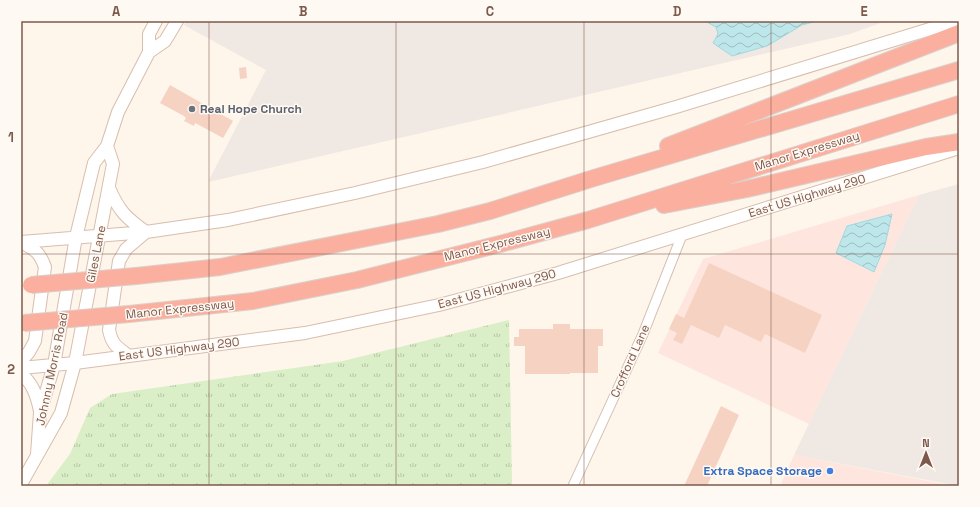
<svg xmlns="http://www.w3.org/2000/svg" width="980" height="507" font-family="'Space Grotesk',sans-serif">
  <style>
    .commercial { fill: #fee6de }
    .industrial { fill: #f0e8e3 }
    .grass { fill: url(#grass-tufts) }
    .water { fill: url(#water-waves); stroke: #a2d8dd }
    .building { fill: #f5d2c1 }
    .lines { fill: none; stroke-linecap: round; stroke-linejoin: round }
    .street-casing { stroke: #d4beb2; stroke-width: 11 }
    .secondary-casing { stroke: #d8beae; stroke-width: 14 }
    .highway-casing { stroke: #dad1cd; stroke-width: 18 }
    .street { stroke: #fff; stroke-width: 9 }
    .secondary { stroke: #fff; stroke-width: 12 }
    .highway { stroke: #fbb09f; stroke-width: 16 }
    .highway-bridge-casing { stroke: #dad1cd; stroke-width: 18; stroke-linecap: butt }
    .highway-bridge { stroke: #fbb09f; stroke-width: 16 }
    .grid { fill: none; stroke: #7c594b; stroke-width: 1; stroke-opacity: 0.55 }
    .worship-dot { fill: #6b7280; stroke: #fff9f3; stroke-width: 1.5 }
    .shop-dot { fill: #3f7fe0; stroke: #fff9f3; stroke-width: 1.5 }
    .labels { text-anchor: middle; dominant-baseline: central; stroke-width: 3; stroke-linejoin: round; paint-order: stroke }
    .worship-label { font-size: 12px; font-weight: bold; fill: #5b616d; stroke: #fff9f3; text-anchor: start }
    .street-label { font-size: 12px; fill: #7c594b; stroke: #fff9f3 }
    .shop-label { font-size: 12px; font-weight: bold; fill: #366cbe; stroke: #fff9f3; text-anchor: end }
    .neatline { fill: none; stroke: #7c594b; stroke-width: 1.5 }
    .grid-label { font-size: 13px; text-anchor: middle; font-weight: bold; fill: #7c594b }
  </style>
  <defs>
    <pattern id="grass-tufts" width="24" height="20" patternUnits="userSpaceOnUse"><rect width="24" height="20" fill="#daeec7"/><path d="M3 7l-1-3M5 7V3M7 7l1-3M15 17l-1-3M17 17v-4M19 17l1-3" fill="none" stroke="#b6c4a4"/></pattern>
    <pattern id="water-waves" width="16" height="10" patternUnits="userSpaceOnUse"><rect width="16" height="10" fill="#bde7ea"/><path d="M0 5q4-4 8 0t8 0" fill="none" stroke="#9fbec0"/></pattern>
  </defs>
  <rect width="100%" height="100%" fill="#fef5eb"/>
  <path class="commercial" d="M919 195 809 424 658 353 703 259Z
    M794 455 954 486H780Z"/>
  <path class="industrial" d="M187 21H886L850 34 208 182 266 70 184 25Z
    M959 184V486L794 455 919 195Z"/>
  <path class="grass" d="M509 320 512 486H46L70 454 90 408 112 394 343 361Z"/>
  <path class="water" d="M705 21H817L802 25 767 46 732 56 713 43 718 34 716 27Z
    M892 214 885 245 874 272 836 253 847 226Z"/>
  <path class="building" d="M246 67 247 78 240 79 239 68Z
    M170 85 233 121 223 138 199 125 195 123 194 126 184 121 186 118 184 116 160 103Z
    M709 263 822 315 805 353 765 334 761 342 725 325 719 338 691 325 682 344 673 340 677 333 669 329 676 314 684 318Z
    M553 324H570V329H603V346H598V373H570V374H525V346H514V337H519V329H553Z
    M721 406 739 415 707 486H684Z"/>
  <g class="lines">
    <g class="street-casing">
      <path id="street" d="M573 486 643 334 682 235"/>
    </g>
    <g class="secondary-casing">
      <path id="secondary" d="M149 52V34L156 21
        M109 188C119 211 126 218 146 232
        M21 242 146 232 228 220 355 193 483 162 676 107 956 21
        M129 356C117 347 112 345 109 330L119 261 126 249 146 232
        M21 361 29 352 35 341 45 267C39 251 35 250 21 242
        M21 368 75 363 305 333 439 305 558 273 959 148
        M21 374C33 383 37 397 40 411
        M37 454 40 413 54 365 76 237 94 163 107 146 118 112 149 52 165 41 177 21
        M21 484 61 413 75 363 113 164 107 146"/>
    </g>
    <g class="highway-casing">
      <path id="highway" d="M668 146 959 33
        M664 205 747 189 926 147 959 142
        M136 276 220 267 438 224 490 211 594 178 959 70
        M129 314 253 301 357 280 500 244 588 220 959 104"/>
    </g>
    <use href="#street" class="street"/>
    <use href="#secondary" class="secondary"/>
    <use href="#highway" class="highway"/>
    <g class="highway-bridge-casing">
      <path id="highway-bridge" d="M31 285 136 276
        M24 323 129 314"/>
    </g>
    <use href="#highway-bridge" class="highway-bridge"/>
  </g>
  <path class="grid" d="M209 21V486M396 21V486M584 21V486M771 21V486M21 254H959"/>
  <circle class="worship-dot" cx="192" cy="109" r="4"/>
  <circle class="shop-dot" cx="830" cy="471" r="4"/>
  <g class="labels">
    <g class="worship-label">
      <text x="200" y="109">Real Hope Church</text>
    </g>
    <g class="street-label">
      <text transform="translate(807 151) rotate(-17)">Manor Expressway</text>
      <text transform="translate(807 196) rotate(-17)">East US Highway 290</text>
      <text transform="translate(497 244) rotate(-14)">Manor Expressway</text>
      <text transform="translate(96 254) rotate(-79)">Giles Lane</text>
      <text transform="translate(497 289) rotate(-15)">East US Highway 290</text>
      <text transform="translate(180 309) rotate(-6)">Manor Expressway</text>
      <text transform="translate(179 349) rotate(-7)">East US Highway 290</text>
      <text transform="translate(630 361) rotate(-66)">Crofford Lane</text>
      <text transform="translate(52 369) rotate(-78)">Johnny Morris Road</text>
    </g>
    <g class="shop-label">
      <text x="822" y="471">Extra Space Storage</text>
    </g>
  </g>
  <rect width="980" height="507" fill="none" stroke="#fff9f3" stroke-width="44"/>
  <g transform="translate(926 453)" stroke="#fff9f3" stroke-width="3" paint-order="stroke">
  <path d="M0-3L7 15L0 10L-7 15Z" fill="#7c594b"/>
  <text y="-6" font-size="11" font-weight="bold" text-anchor="middle" fill="#7c594b">N</text>
  </g>
  <rect x="22" y="22" width="936" height="463" class="neatline"/>
  <g class="grid-label">
    <text x="116" y="16">A</text>
    <text x="303" y="16">B</text>
    <text x="490" y="16">C</text>
    <text x="677" y="16">D</text>
    <text x="864" y="16">E</text>
    <text x="11" y="142">1</text>
    <text x="11" y="374">2</text>
  </g>
</svg>
